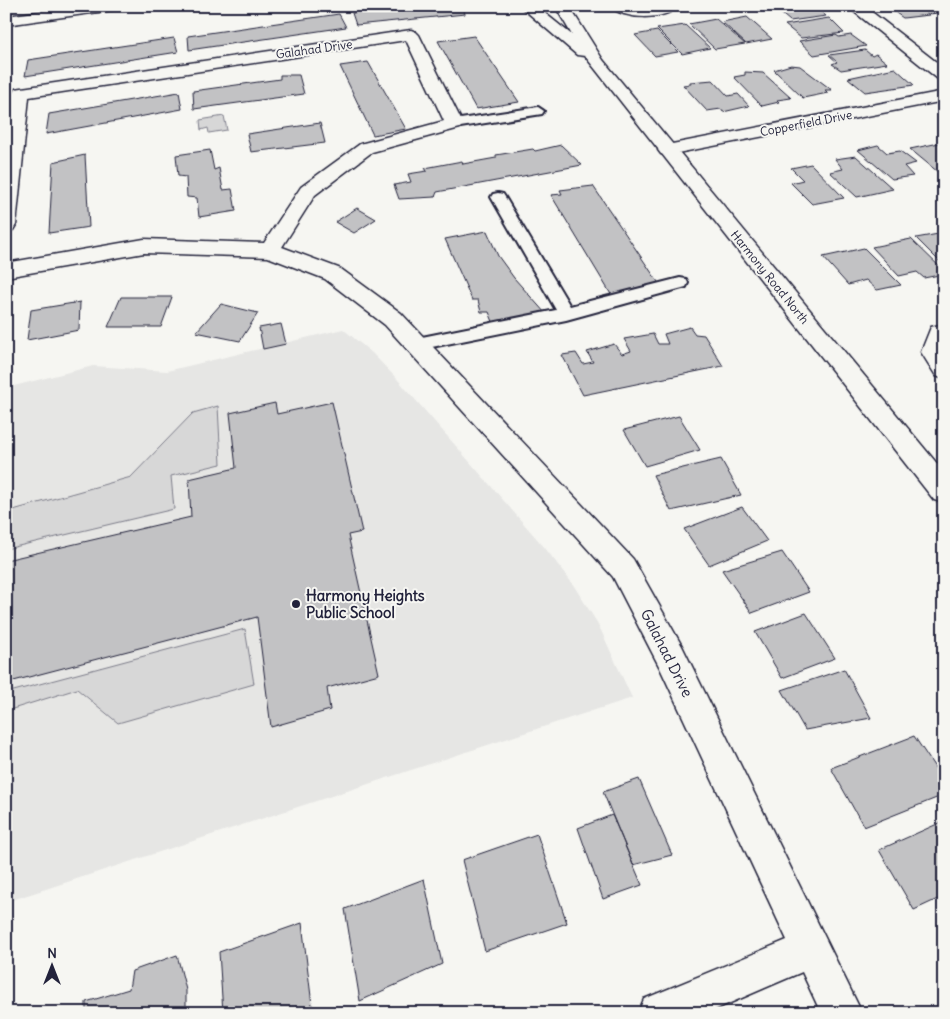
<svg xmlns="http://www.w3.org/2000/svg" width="950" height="1019" font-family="Delius,sans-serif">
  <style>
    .built { fill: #e6e6e4 }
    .green { fill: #d7d7d7; stroke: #7c7c89 }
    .building { fill: #c2c2c4; stroke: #22223b }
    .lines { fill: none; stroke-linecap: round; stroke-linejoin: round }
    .service-casing { stroke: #22223b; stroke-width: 4 }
    .minor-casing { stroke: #22223b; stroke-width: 3 }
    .secondary-casing { stroke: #22223b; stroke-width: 3 }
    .service { fill: #f6f6f2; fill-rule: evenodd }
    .minor { fill: #f6f6f2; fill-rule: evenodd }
    .secondary { fill: #f6f6f2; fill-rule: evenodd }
    .poi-dot { fill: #22223b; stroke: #f6f6f2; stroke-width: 2 }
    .labels { text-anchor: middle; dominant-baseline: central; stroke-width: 4; stroke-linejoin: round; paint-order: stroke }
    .far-street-label { font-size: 12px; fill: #22223b; stroke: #f6f6f2 }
    .poi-label { font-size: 15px; font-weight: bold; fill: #22223b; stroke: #f6f6f2; text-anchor: start }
    .street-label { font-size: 15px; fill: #22223b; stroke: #f6f6f2 }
  </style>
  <rect width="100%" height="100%" fill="#f6f6f2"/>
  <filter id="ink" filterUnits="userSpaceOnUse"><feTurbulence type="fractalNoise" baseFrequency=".02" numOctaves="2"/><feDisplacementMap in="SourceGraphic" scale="10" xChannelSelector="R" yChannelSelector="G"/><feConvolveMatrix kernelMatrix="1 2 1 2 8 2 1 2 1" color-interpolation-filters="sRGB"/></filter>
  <g filter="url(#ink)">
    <path class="built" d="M343 329 372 353 399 381 545 548 572 583 598 624 632 698 6 902V388L93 366 167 371Z"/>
    <path class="green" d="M224 116 227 130 209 133 208 128 201 130 200 120Z
      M218 406 221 464 171 476 174 509 6 549V512L131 477 193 413Z
      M245 629 254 684 118 723 77 689 6 711V693Z"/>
    <path class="building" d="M397 6H463L465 14 356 25 352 13Z
      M797 6H814L826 16 790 21 777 10Z
      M886 6H917L929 15 903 18Z
      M919 6H944V12L930 14Z
      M339 14 346 27 189 50 188 36Z
      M747 17 772 39 746 44 722 22Z
      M829 18 844 33 801 38 785 25Z
      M716 19 745 44 715 49 689 24Z
      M685 25 710 48 682 54 657 29Z
      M657 31 678 52 655 56 635 35Z
      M836 35 839 37 851 35 866 46 814 55 799 41Z
      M474 36 519 102 476 109 438 41Z
      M174 38 178 52 25 76 28 60Z
      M865 50 872 56 876 54 887 63 841 70 832 64 837 62 829 55Z
      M368 62 406 129 373 135 340 66Z
      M791 65 800 66 832 90H825L828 93 803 98 774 70Z
      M895 68 914 85 865 92 848 78Z
      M745 72 763 73 791 98 777 100 779 102 762 106 734 77 745 75Z
      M280 75H299L304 94 194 109 193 91 280 79Z
      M713 80 728 96 738 94 749 106 723 112 721 109 707 111 683 85 690 84V82Z
      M179 92 182 109 46 134 49 114Z
      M320 123 325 143 251 152 247 134Z
      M944 142V177L910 149Z
      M561 145 582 165 437 192 435 197 399 199 394 185 411 182 408 174 427 171 425 168 462 161 463 164 496 158V155L533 149 535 151Z
      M878 145 887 153 900 151 916 163 904 166 913 176 892 179 858 150Z
      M210 150 214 170 219 168 223 190 232 189 236 211 199 217 197 198 187 197 186 177 178 176 176 155Z
      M85 155 89 227 49 233 53 162Z
      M856 156 893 189 857 197 830 172 843 169 835 159Z
      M811 164 844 198 812 204 791 183 803 180 791 168Z
      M593 186 660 285 612 296 551 195 562 194 560 190Z
      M357 208 376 219 354 233 335 222Z
      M487 231 498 256 514 278 546 314 494 324 489 312H481L478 300H472L445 239Z
      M944 233V266L916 238Z
      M911 239 944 271V274L924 278 917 272 899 276 872 247Z
      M864 248 901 285 877 290 866 280 848 285 823 257Z
      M121 297H172L161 327H108Z
      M80 302 79 330 27 340 31 310Z
      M221 304 258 313 240 341 196 332Z
      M281 324 286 344 263 349 259 328Z
      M690 327 695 334 704 335 723 366 583 395 562 355 576 353 583 364 593 362 587 352 614 344 622 354 631 351 624 339 653 334 658 344H668L664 334Z
      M332 402 362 532 348 535 379 674 327 688 330 710 271 727 257 617 6 683V560L191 517 189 479 236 468 230 413 275 403 277 414Z
      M679 416 700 450 645 466 624 430Z
      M721 459 741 495 671 511 653 475Z
      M742 507 767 541 709 565 684 529Z
      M782 552 809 592 752 613 722 570Z
      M806 613 835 658 782 678 755 632Z
      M844 669 871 718 805 730 782 690Z
      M914 736 944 781V795L864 827 831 768Z
      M639 779 672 855 633 865 603 792Z
      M612 815 642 885 603 899 578 828Z
      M944 821V896L914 910 879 850Z
      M537 834 567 923 485 951 462 860Z
      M424 879 442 964 360 1001 345 909Z
      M302 923 313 1013H223L219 952Z
      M177 955 186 990V1013H86V1002L129 989 132 971Z"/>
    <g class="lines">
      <g class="service-casing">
        <path id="service" d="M538 107 544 111 542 114 454 128 448 124 454 120Z
          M498 193 503 194 505 197 570 306 680 278 686 279 688 283 686 287 566 320 417 350 411 348 409 344 411 340 417 338 556 310 491 197 493 194Z"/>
      </g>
      <g class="minor-casing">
        <path id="minor" d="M610 6 644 8 678 6C666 21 622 20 610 6Z
          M847 6H864L944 68V81L938 79Z
          M411 30 416 32 419 35 463 124 460 128 372 152 315 195 282 247 341 269 401 313 633 559 682 646 862 1013H821L802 972 707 1013H638L644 999 787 940 660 668 613 577 385 325 325 279 268 257 144 253 6 277V263L144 239 264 243 301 187 360 144 444 121 406 40 29 97 16 225 13 230 6 231V143L13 93 15 89Z
          M944 91V101L667 155 661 154 658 150 661 146 667 145Z
          M944 324V379L936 376 921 352 931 327Z"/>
      </g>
      <g class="secondary-casing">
        <path id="secondary" d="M80 6H120L113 10 6 25V16Z
          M520 6H536L572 35 555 6H569L603 60 944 472V503L934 500 585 56 577 55Z"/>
      </g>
      <use href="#service" class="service"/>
      <use href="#minor" class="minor"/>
      <use href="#secondary" class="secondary"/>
    </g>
  </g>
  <circle class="poi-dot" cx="296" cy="604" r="5"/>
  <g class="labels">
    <g class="far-street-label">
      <text transform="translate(314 49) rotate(-8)">Galahad Drive</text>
      <text transform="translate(806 123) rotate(-11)">Copperfield Drive</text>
      <text transform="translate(770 277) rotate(51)">Harmony Road North</text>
    </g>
    <g class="poi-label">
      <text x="306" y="595">Harmony Heights<tspan x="306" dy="17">Public School</tspan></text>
    </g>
    <g class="street-label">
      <text transform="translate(667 653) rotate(63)">Galahad Drive</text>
    </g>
  </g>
  <rect width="950" height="1019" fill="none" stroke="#f6f6f2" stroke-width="25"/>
  <rect x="12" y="12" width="925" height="994" fill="none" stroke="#22223b" stroke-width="2" filter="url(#ink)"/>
  <g transform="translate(52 966)" stroke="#f6f6f2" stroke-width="4" paint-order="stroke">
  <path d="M0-4L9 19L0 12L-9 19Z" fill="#22223b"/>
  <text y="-8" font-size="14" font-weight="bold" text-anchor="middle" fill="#22223b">N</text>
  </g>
</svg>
